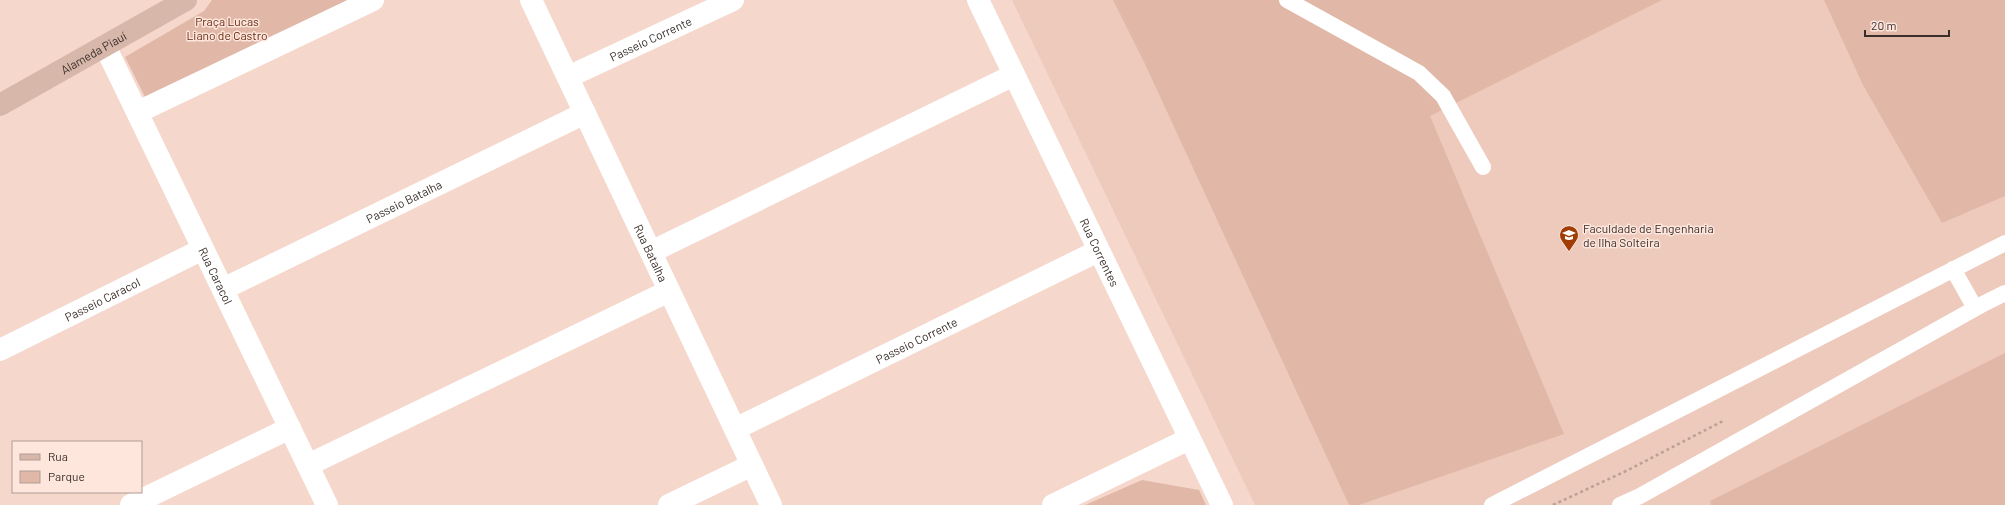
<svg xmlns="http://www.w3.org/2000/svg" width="2005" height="505" font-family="Barlow,sans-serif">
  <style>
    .built { fill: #eecabc }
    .green { fill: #e1b8a7 }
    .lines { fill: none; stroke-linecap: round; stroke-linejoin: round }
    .path { stroke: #b9a198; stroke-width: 2.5; stroke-dasharray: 3 3; stroke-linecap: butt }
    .lane { stroke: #fff; stroke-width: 16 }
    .street { stroke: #fff; stroke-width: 22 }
    .secondary { stroke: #d7b7aa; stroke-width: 22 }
    .labels { text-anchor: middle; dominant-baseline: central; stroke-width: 3; stroke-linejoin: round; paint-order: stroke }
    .park-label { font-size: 12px; fill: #632a10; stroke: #fee6dd }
    .street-label { font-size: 12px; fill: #392e2a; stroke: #fee6dd }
    .poi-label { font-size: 12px; fill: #392e2a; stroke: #fee6dd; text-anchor: start }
  </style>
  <rect width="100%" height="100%" fill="#f5d7cc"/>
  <path class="built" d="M1012 0H2005V505H1255Z"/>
  <path class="green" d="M212 0H348L146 99 125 57 204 11Z
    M1113 0H1662L1430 116 1564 434 1359 505H1349L1144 62Z
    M1824 0H2005V196L1942 223 1863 85Z
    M2005 353V505H1711L1710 501Z
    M1142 480 1199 490 1206 505H1085Z"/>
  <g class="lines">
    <path class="path" d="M1553 505 1628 470 1723 421"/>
    <path class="lane" d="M1287 0 1419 73 1443 96 1483 167
      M1953 269 1975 308
      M1492 505 2005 243
      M1620 505 1640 496 1983 304 2005 293"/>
    <g class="street">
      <path id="s1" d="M531 0 771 505"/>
      <path id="s2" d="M978 0 1222 505"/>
      <path id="s3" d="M105 46 327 505"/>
      <path id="s4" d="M568 77 733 0"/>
      <path d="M138 112 373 0"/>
      <path d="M651 252 1014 75"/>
      <path id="s5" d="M223 289 585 113"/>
      <path id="s6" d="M0 350 203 249"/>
      <path id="s7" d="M735 429 1098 251"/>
      <path d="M308 465 669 291"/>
      <path d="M131 505 290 428"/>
      <path d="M669 505 752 465"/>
      <path d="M1053 505 1189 439"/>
    </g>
    <path class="secondary" id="s8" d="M0 105 186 0"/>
  </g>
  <defs>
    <g id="university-pin" transform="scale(1)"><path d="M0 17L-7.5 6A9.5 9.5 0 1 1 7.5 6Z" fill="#a03c04" stroke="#fee6dd"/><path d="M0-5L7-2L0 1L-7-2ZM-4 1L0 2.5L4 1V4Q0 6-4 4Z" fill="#fff"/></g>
  </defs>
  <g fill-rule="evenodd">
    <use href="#university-pin" x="1569" y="235"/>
  </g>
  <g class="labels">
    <g class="park-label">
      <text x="227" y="21">Praça Lucas<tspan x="227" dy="14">Liano de Castro</tspan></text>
    </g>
    <g class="street-label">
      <text stroke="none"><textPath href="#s4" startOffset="91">Passeio Corrente</textPath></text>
      <text stroke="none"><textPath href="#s8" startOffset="107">Alameda Piauí</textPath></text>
      <text stroke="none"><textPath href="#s5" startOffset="201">Passeio Batalha</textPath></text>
      <text stroke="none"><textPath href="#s1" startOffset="280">Rua Batalha</textPath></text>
      <text stroke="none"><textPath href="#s2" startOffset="280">Rua Correntes</textPath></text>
      <text stroke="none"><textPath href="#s3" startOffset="255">Rua Caracol</textPath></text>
      <text stroke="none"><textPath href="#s6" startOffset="114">Passeio Caracol</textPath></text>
      <text stroke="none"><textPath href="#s7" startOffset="202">Passeio Corrente</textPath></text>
    </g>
    <g class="poi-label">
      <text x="1583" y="228">Faculdade de Engenharia<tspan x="1583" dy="14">de Ilha Solteira</tspan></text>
    </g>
  </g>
  <rect x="12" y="441" width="130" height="52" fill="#fee6dd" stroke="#af9c95"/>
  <rect x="20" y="454" width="20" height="6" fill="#d7b7aa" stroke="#af9c95"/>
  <text x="48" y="461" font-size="12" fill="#392e2a">Rua</text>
  <rect x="20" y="471" width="20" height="12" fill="#e1b8a7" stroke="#af9c95"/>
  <text x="48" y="481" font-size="12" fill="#392e2a">Parque</text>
  <path d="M1865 30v6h84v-6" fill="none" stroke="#392e2a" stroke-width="2"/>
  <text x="1871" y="30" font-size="12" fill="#392e2a" stroke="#fee6dd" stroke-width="3" paint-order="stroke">20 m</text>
</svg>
